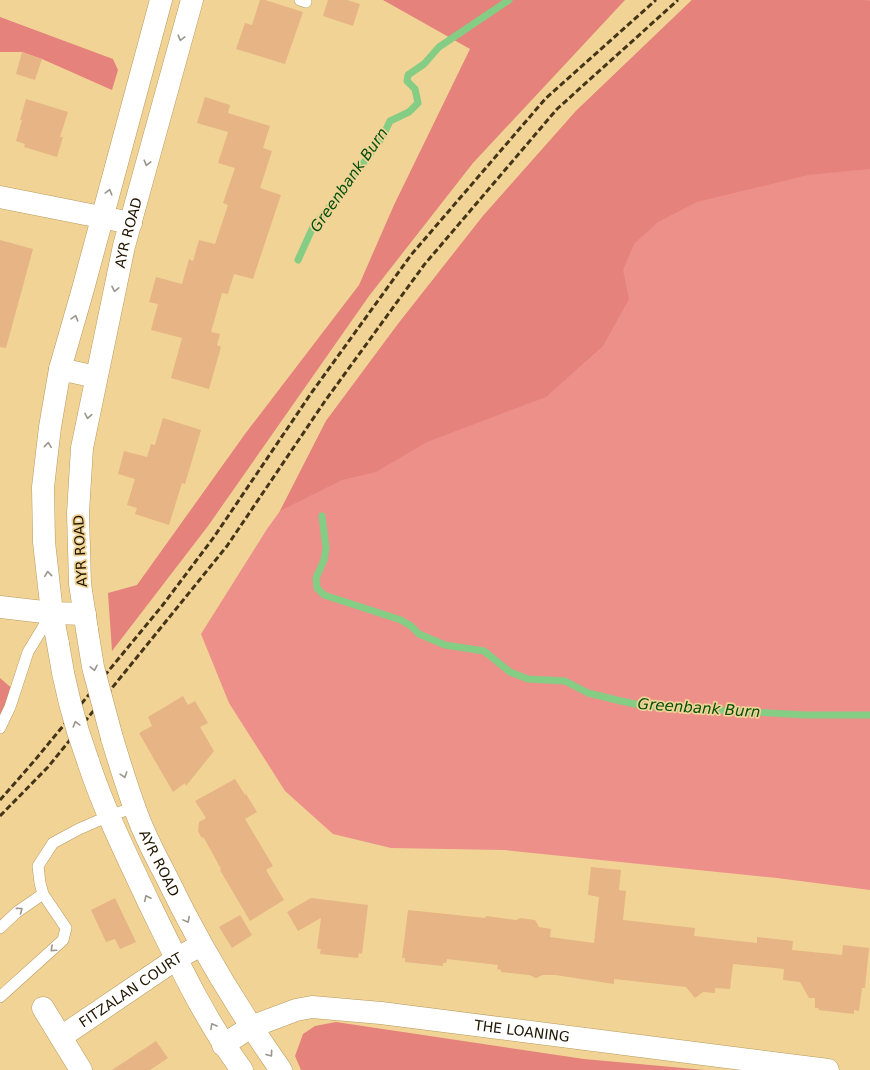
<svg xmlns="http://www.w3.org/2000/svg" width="870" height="1070" font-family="'DejaVu Sans',sans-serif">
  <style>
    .green { fill: #ed908a }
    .forest { fill: #e5827c }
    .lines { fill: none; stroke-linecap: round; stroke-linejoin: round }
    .stream { stroke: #85cc85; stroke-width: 7 }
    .building { fill: #e6b485 }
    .lane-casing { stroke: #b79a5e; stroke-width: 12 }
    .street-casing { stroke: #b79a5e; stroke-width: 23 }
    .secondary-casing { stroke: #b79a5e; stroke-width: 23 }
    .primary-casing { stroke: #b79a5e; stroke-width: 23 }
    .lane { stroke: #fff; stroke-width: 11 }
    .street { stroke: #fff; stroke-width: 22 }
    .secondary { stroke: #fff; stroke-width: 22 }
    .primary { stroke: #fff; stroke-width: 22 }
    .rail { stroke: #443519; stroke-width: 3; stroke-dasharray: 6 3; stroke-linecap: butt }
    .primary-bridge-casing { stroke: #b79a5e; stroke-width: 23; stroke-linecap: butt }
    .primary-bridge { stroke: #fff; stroke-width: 22 }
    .oneway { stroke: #9b968c }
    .labels { text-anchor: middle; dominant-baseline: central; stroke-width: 3.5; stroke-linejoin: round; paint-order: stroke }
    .street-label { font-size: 14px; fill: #211600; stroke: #f1d395 }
    .water-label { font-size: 15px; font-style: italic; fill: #004f0a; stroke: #f1d395 }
  </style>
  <rect width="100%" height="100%" fill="#f1d395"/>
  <path class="green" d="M692 0H870V890L777 878 504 850 391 848 333 834 285 791 229 703 201 634 267 529 280 511 326 421 398 324 483 216 576 111Z"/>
  <path class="forest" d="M383 0H625L473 163 369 296 208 526 112 651 108 593 137 585 245 434 359 285 394 205 470 49Z
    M692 0H862L870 1V169L808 175 697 202 658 222 634 244 623 270 629 299 603 346 546 397 427 442 376 472 342 480 280 511 326 421 398 324 483 216 576 111Z
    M0 17 113 59 118 70 112 90 42 59 22 52H0Z
    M0 678 15 691 0 728Z
    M336 1022 584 1059 705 1070H301L295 1056 303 1034 315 1026Z"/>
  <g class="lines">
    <path class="stream" d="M298 260 313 227 340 194 382 138 390 121 409 112 418 103 415 89 407 81 408 75 424 64 439 47 509 0
      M322 516 326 548 324 560 316 578 317 588 324 595 401 620 411 626 419 634 445 645 484 651 510 672 528 679 565 681 588 693 621 701 645 706 805 715H870"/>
  </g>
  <path class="building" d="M260 0H265L303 12 285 64 236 49 245 23 252 25Z
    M328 0H347L360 4 353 26 323 16Z
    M22 52 42 59 35 80 16 74Z
    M205 97 230 105 228 113 270 126 263 148 272 151 260 188 281 195 253 279 234 274 228 294 222 293 211 332 220 334 217 345 221 347 209 389 171 378 182 338 151 330 158 304 149 302 156 277 182 284 189 259 193 261 199 240 215 244 228 205 223 203 235 168 218 163 228 132 197 123Z
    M26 99 68 112 60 137H63L57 157 24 147 25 144 16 141 22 120H20Z
    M0 240 33 249 6 348 0 347Z
    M163 418 201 430 185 484 182 483 169 525 135 514 137 508 127 505 135 479 118 474 124 451 147 457 151 444 155 445Z
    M183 696 188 705 195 701 208 723 200 727 214 751 186 786 185 783 173 792 139 733 152 726 148 717Z
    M235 779 245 795 246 794 257 812 245 819 273 866 266 870 284 900 250 921 220 870 221 869 204 838 201 837 198 831 199 822 206 818 195 801Z
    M591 867 621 870 619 890 626 891 623 920 695 928 694 936 757 943V937L793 941 792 950 842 955 843 945 869 948 865 988H862L859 1011 854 1010V1014L818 1010 819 1008H815V998H809L800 982 783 980 784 969 733 964 730 989 715 988V993L703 992 695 998 686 987 614 979V984L555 975H543L536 978 529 975 501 972V970L497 969 498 965 447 959 446 963H443V966L405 962V958H402L408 910 485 918 486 916 516 920 520 918 535 920 539 927 551 929 550 937 594 943 599 897 588 895Z
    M115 898 136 942 120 949 115 939 106 942 91 910Z
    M311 898 368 905 362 954 359 953 358 958 320 954 321 949H317L321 918 298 931 287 912Z
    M240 915 252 935 232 948 219 927Z
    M156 1041 168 1058 150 1070H112Z"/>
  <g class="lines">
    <g class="lane-casing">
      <path id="lane" d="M300 0 306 2
        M0 728 10 707 28 652 51 614
        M0 928 17 912 43 894
        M0 997 63 940 66 928 43 894 40 883 38 866 53 843 79 829 109 816 135 807"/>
    </g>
    <g class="street-casing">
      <g id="street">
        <path d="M0 197 131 223"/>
        <path d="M43 1008 81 1070"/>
        <path id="s1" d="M61 1037 176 959 201 945"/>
        <path id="s2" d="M223 1045 251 1027 296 1010 312 1007 381 1013 828 1070"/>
      </g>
    </g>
    <g class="secondary-casing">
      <path id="secondary" d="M0 607 52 613 85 614"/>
    </g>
    <g class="primary-casing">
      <g id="primary">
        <path d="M60 369 96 377"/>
        <path id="s3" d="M87 630 80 584 78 513 82 448 124 246 192 0"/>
        <path d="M58 644 52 613 44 542 43 487 50 427 60 369 83 289 161 0"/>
        <path id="s4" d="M112 738C121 768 130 798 142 827 149 843 157 859 165 874 198 943 237 1008 281 1070"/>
        <path d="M88 761C104 810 127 856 149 903 177 960 204 1019 242 1070"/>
      </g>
    </g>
    <use href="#lane" class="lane"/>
    <use href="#street" class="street"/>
    <use href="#secondary" class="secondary"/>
    <use href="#primary" class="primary"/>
    <path class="rail" d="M0 800 35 760 162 606 214 537 312 392 411 255 546 98 656 0
      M0 816 48 767 227 546 325 401 424 265 557 109 678 0"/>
    <g class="primary-bridge-casing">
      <path id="primary-bridge" d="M87 630 93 667 112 738
        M58 644C64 684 74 723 88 761"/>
    </g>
    <use href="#primary-bridge" class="primary-bridge"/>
  </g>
  <defs><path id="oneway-chevron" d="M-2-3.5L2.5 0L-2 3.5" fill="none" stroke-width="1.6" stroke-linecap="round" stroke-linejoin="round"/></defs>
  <g class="oneway">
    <use href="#oneway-chevron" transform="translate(181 38) rotate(105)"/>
    <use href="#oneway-chevron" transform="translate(147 163) rotate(105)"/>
    <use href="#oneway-chevron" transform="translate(109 192) rotate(-75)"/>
    <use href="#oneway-chevron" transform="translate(115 289) rotate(102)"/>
    <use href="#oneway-chevron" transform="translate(75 318) rotate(-74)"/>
    <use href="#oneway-chevron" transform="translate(88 416) rotate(101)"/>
    <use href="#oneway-chevron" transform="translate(48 445) rotate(-84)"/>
    <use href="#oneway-chevron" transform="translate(48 574) rotate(-96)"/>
    <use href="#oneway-chevron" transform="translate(94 668) rotate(78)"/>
    <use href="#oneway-chevron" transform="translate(76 724) rotate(-105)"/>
    <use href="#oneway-chevron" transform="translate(124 775) rotate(72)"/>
    <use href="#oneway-chevron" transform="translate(147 898) rotate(-116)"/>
    <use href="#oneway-chevron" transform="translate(20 910) rotate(-37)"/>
    <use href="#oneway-chevron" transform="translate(187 920) rotate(62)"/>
    <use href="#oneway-chevron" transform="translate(53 949) rotate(138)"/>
    <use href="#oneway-chevron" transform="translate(213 1026) rotate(-119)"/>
    <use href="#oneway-chevron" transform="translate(270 1054) rotate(54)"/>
  </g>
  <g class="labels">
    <g class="street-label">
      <text stroke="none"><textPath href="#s3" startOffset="403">AYR ROAD</textPath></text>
      <text transform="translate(80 551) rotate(-93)">AYR ROAD</text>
      <text stroke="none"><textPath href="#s4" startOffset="134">AYR ROAD</textPath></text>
      <text stroke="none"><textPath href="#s1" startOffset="84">FITZALAN COURT</textPath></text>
      <text stroke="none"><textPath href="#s2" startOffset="309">THE LOANING</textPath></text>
    </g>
    <g class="water-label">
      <text transform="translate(349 180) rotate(-55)">Greenbank Burn</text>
      <text transform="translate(699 708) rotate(4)">Greenbank Burn</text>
    </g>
  </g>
</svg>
